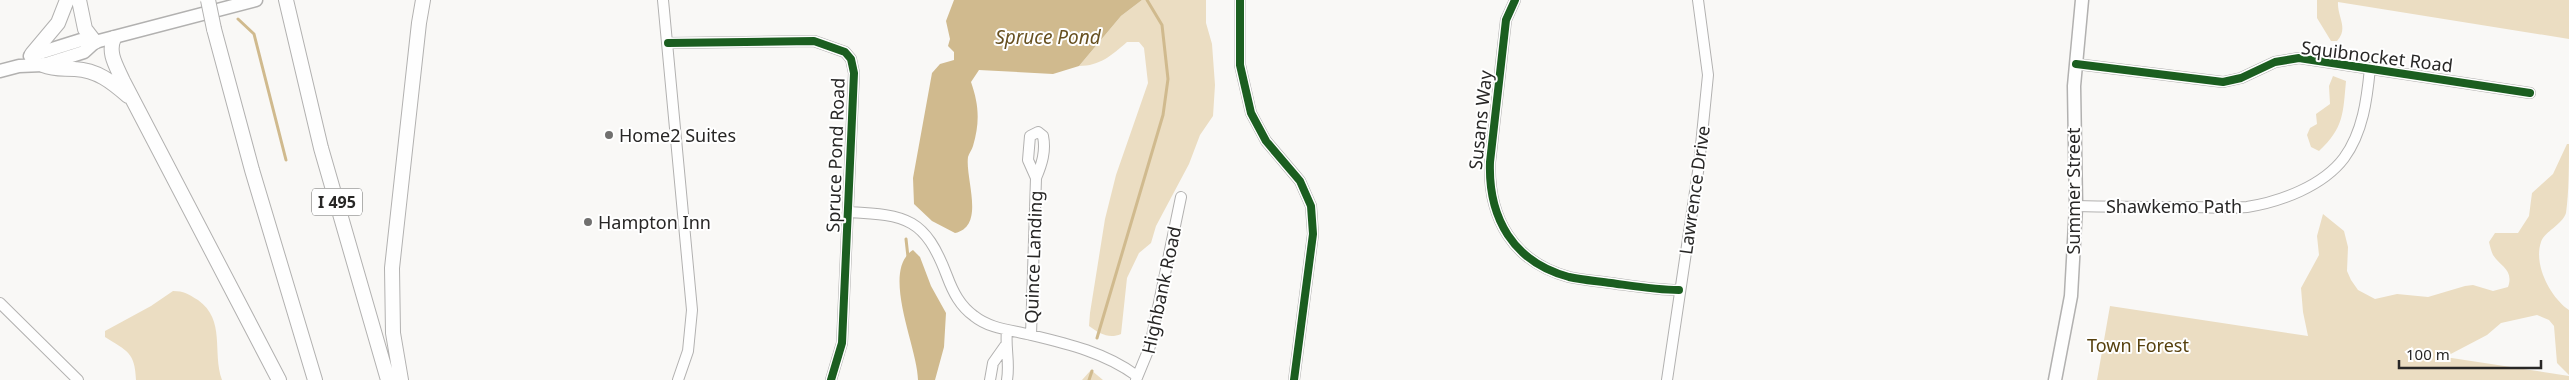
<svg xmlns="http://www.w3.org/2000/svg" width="2569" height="380" font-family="'Noto Sans',sans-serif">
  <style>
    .green { fill: #ebddc2 }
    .water { fill: #d0ba8e }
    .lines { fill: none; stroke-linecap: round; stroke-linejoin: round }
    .stream { stroke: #d0ba8e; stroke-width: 3 }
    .minor-casing { stroke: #b2b1b0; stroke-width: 12 }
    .major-casing { stroke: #b2b1b0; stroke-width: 15 }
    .highway-casing { stroke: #b2b1b0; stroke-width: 16 }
    .minor { stroke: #fefefe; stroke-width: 10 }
    .major { stroke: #fefefe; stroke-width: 12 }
    .highway { stroke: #fefefe; stroke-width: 14 }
    .highway-bridge-casing { stroke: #b2b1b0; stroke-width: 16; stroke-linecap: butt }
    .highway-bridge { stroke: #fefefe; stroke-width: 14 }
    .cycleway-casing { stroke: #fff; stroke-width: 11 }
    .cycleway { stroke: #1b5e20; stroke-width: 8 }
    .poi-dot { fill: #71706f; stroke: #fff; stroke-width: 2 }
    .labels { text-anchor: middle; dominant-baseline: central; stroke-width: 4; stroke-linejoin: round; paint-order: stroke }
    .shield { fill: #fff; stroke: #686867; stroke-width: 1 }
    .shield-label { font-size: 16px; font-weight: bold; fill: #282726 }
    .street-label { font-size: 18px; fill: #282726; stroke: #fff }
    .poi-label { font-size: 18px; fill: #282726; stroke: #fff; text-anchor: start }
    .park-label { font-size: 18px; fill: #57410e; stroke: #fff }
    .water-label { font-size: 19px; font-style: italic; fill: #675020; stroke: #fff }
  </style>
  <rect width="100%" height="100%" fill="#f9f8f6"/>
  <path class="green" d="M1142 0H1206V23L1212 44 1215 85 1213 116 1200 135 1189 164 1156 226 1151 243 1139 253 1127 278 1121 334C1109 339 1100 334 1089 326L1090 313 1105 219 1116 175 1148 83 1144 48 1139 42H1127C1112 55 1100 66 1079 66L1121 16Z
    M2317 0H2569V39L2338 2C2337 17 2349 28 2337 41H2331L2317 18Z
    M2333 76 2346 81C2343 113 2344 128 2319 151L2311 147 2307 135 2310 128 2317 124 2316 114 2330 104 2329 86Z
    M2567 144H2569C2569 167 2569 192 2566 213 2562 225 2545 231 2541 242 2533 265 2551 298 2569 310V375L2557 363 2554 326 2549 320 2537 315 2501 323 2487 335 2445 357 2569 376V380H2097L2110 306 2308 336 2303 312 2301 288 2319 255 2317 236 2323 214 2344 231 2348 247 2347 271 2351 280 2358 290 2375 299 2397 294 2428 297 2465 286 2473 285 2493 291 2508 287C2514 270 2501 267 2493 255 2491 251 2490 246 2489 242L2495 233H2518L2529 216 2532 193 2553 174Z
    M173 291C184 291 188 294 198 300 226 320 212 352 222 380H136C135 352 127 351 105 337V331L151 306Z
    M1091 370 1103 380H1082Z"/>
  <path class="water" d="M954 0H1142L1121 16 1079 66 1053 74 979 70 971 82C979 105 980 122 973 146 972 150 969 153 968 157 965 179 986 226 955 233L932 221 914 204 913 178 932 73 940 64 954 60V52L948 46 950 39 946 21Z
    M913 250 920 257 931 286 946 313 944 347 935 380H918C918 348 880 271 913 250Z"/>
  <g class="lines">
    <path class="stream" d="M238 19 254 34 286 160
      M906 239 908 257
      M1097 338 1163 115 1168 79 1162 25 1147 0
      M1089 380 1092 371"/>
    <g class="minor-casing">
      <path id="minor" d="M663 0 692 310 688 351 678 380
        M1240 0V65L1251 113 1266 141 1300 181 1311 206 1313 234 1294 380
        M1515 0 1506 20 1490 162C1488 218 1513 262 1569 277 1582 280 1597 281 1611 283 1633 286 1656 290 1679 290
        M668 43 814 41 845 52 851 59 854 73 842 343 831 380
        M2076 64 2223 82 2241 78 2275 62 2299 58 2530 93
        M2076 206C2114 207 2152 207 2190 207 2209 207 2229 209 2247 207 2280 202 2323 186 2344 158 2363 132 2367 99 2370 68
        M849 212C907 215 925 218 947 276 953 292 960 306 974 316 990 329 1012 330 1031 335 1069 344 1106 353 1137 376
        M0 303 78 380
        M1031 335 1036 178 1028 160 1030 136 1038 132 1043 136C1046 151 1042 164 1036 178
        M990 380 993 363 1005 346
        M1007 380C1010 362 1005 348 1007 330
        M1136 380 1150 346 1181 197
        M1667 380 1699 165 1708 75 1698 0"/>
    </g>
    <g class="major-casing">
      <path id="major" d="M30 56 81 40 91 43
        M0 71 19 66 43 65 84 52 95 42 256 0
        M2055 380 2071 296 2076 206 2074 86 2082 0"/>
    </g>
    <g class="highway-casing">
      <path id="highway" d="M79 0 85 29 95 42
        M286 0 321 148 388 380
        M214 29 252 170 315 380
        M114 38C107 53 117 67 123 81L279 380
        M32 54 58 23 67 0
        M43 65C55 70 63 68 75 69 97 70 112 82 128 96
        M401 380 393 333 392 268 419 23 423 0"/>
    </g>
    <use href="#minor" class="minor"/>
    <use href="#major" class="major"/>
    <use href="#highway" class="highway"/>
    <g class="highway-bridge-casing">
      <path id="highway-bridge" d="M208 0 214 29"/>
    </g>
    <use href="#highway-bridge" class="highway-bridge"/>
    <g class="cycleway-casing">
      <path id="cycleway" d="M1240 0V65L1251 113 1266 141 1300 181 1311 206 1313 234 1294 380
        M1515 0 1506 20 1490 162C1488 218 1513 262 1569 277 1582 280 1597 281 1611 283 1633 286 1656 290 1679 290
        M668 43 814 41 845 52 851 59 854 73 842 343 831 380
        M2076 64 2223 82 2241 78 2275 62 2299 58 2530 93"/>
    </g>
    <use href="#cycleway" class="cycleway"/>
  </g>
  <g class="poi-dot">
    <circle cx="609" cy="135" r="5"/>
    <circle cx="588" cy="222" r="5"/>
  </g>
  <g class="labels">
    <rect class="shield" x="312" y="188.5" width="50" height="27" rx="4"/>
    <g class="shield-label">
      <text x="337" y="202">I 495</text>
    </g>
    <g class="street-label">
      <text transform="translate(2377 56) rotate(7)">Squibnocket Road</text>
      <text transform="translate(1480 120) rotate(-84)">Susans Way</text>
      <text transform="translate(835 155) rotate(-88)">Spruce Pond Road</text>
      <text transform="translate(1694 190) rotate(-82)">Lawrence Drive</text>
      <text transform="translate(2073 191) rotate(-90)">Summer Street</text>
      <text x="2174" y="206">Shawkemo Path</text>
      <text transform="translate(1033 257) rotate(-88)">Quince Landing</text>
      <text transform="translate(1161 290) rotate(-78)">Highbank Road</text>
    </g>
    <g class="poi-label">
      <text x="619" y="135">Home2 Suites</text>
      <text x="598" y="222">Hampton Inn</text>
    </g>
    <g class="park-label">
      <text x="2138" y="345">Town Forest</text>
    </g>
    <g class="water-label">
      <text x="1048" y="37">Spruce Pond</text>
    </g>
  </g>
  <path d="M2399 360v8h142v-8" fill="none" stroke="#282726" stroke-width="2.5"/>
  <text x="2406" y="360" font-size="15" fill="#282726" stroke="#ffffff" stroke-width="4" paint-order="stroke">100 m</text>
</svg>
